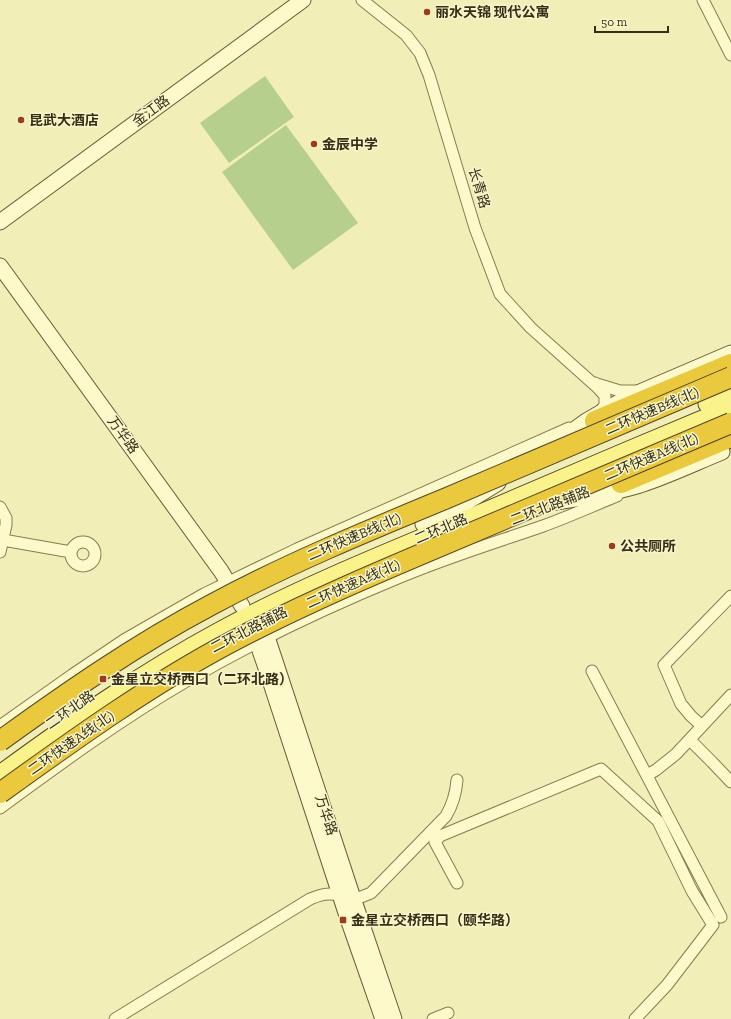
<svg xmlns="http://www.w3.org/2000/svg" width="731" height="1019" font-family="'Zilla Slab','Noto Sans SC',serif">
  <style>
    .green { fill: #b7cf8c }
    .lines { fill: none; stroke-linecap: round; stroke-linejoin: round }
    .street-casing { stroke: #887c52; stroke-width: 13 }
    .secondary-casing { stroke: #695c36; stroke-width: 17 }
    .primary-casing { stroke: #554827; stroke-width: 19 }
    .highway-casing { stroke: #554827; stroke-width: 22 }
    .street { stroke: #fcf9cb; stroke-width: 11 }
    .secondary { stroke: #fcf9cb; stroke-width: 15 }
    .primary { stroke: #faf28a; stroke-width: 17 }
    .highway { stroke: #eac93f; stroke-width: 20 }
    .highway-bridge-casing { stroke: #554827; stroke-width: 22; stroke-linecap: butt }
    .highway-bridge { stroke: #eac93f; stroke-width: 20 }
    .poi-dot { fill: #9c3b1d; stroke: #f8f6c8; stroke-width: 1.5 }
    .labels { text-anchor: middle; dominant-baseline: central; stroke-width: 3; stroke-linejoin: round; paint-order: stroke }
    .poi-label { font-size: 14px; font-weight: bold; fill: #352e19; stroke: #f8f6c8; text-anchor: start }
    .street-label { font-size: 14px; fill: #352e19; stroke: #f8f6c8 }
  </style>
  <rect width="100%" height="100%" fill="#f1eeb8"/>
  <path class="green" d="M265 76 294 117 229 163 200 123Z
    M286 125 358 223 293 270 222 172Z"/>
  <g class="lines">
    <g class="street-casing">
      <path id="street" d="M362 0 406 35 420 53 429 75 475 228 500 294 531 328 598 388 605 396V405L599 413
        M703 0 731 55
        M595 383 597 384 620 391H636
        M0 507 6 518V525L0 552
        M3 540 71 552
        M71 554a12 12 0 1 1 24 0a12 12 0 1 1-24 0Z
        M592 671 721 917
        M0 726 72 675 124 640 204 594 297 549 569 428
        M702 726 691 716 681 704 664 665 731 596
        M690 740 712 762 731 782
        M647 775 656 770 676 754 731 695
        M0 808C60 764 120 720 185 682 253 642 325 608 398 578 445 558 494 543 543 526 568 517 592 506 617 496
        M457 883 435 842 440 836 601 769 658 821 692 891 713 925 667 985 635 1019
        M353 898 361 897 371 893 446 816C453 804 456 793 457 780
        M115 1019 310 899C322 894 327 893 340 895
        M433 1019 448 1013"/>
    </g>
    <g class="secondary-casing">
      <path id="secondary" d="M0 222 303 0
        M0 266 221 571 242 606
        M549 448 586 421 626 398 731 353
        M556 502C584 498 613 493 640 485 668 476 695 463 722 452
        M423 524 459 507 498 483
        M258 616 267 637 275 661 353 898 394 1019
        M248 621 257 642 265 665 348 919 383 1019"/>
    </g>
    <g class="primary-casing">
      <path id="primary" d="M707 404 731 394
        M0 774C71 722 143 672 221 630 295 590 373 558 450 526 544 486 637 446 731 407"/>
    </g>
    <g class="highway-casing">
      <path id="highway" d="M595 421 731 364
        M621 483 731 437"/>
    </g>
    <use href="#street" class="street"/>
    <use href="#secondary" class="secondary"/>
    <use href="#primary" class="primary"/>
    <use href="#highway" class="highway"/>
    <g class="highway-bridge-casing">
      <path id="highway-bridge" d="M0 741C68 692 137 644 211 605 287 564 367 531 447 498 541 457 636 417 731 377
        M0 793C75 739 150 685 231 642 305 603 381 571 457 539 548 500 640 462 731 423"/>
    </g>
    <use href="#highway-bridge" class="highway-bridge"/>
  </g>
  <g class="poi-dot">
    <circle cx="427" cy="12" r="4"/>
    <circle cx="21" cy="120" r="4"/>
    <circle cx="314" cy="144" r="4"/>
    <circle cx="612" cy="546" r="4"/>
    <rect x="99" y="675" width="8" height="8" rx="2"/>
    <rect x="339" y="916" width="8" height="8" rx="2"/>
  </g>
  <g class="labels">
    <g class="poi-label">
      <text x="435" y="12">丽水天锦 现代公寓</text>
      <text x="29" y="120">昆武大酒店</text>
      <text x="322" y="144">金辰中学</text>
      <text x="620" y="546">公共厕所</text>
      <text x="111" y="679">金星立交桥西口（二环北路）</text>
      <text x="351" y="920">金星立交桥西口（颐华路）</text>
    </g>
    <g class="street-label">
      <text transform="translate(151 111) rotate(-36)">金江路</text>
      <text transform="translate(479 188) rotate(73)">长青路</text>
      <text transform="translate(652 411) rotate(-23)">二环快速B线(北)</text>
      <text transform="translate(123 435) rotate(54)">万华路</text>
      <text transform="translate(651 457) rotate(-23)">二环快速A线(北)</text>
      <text transform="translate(550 506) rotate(-21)">二环北路辅路</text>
      <text transform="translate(441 529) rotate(-23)">二环北路</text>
      <text transform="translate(354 537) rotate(-23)">二环快速B线(北)</text>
      <text transform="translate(353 584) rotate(-24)">二环快速A线(北)</text>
      <text transform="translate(249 630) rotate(-27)">二环北路辅路</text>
      <text transform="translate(70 710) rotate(-35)">二环北路</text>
      <text transform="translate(71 743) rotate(-35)">二环快速A线(北)</text>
      <text transform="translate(326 815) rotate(72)">万华路</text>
    </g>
  </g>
  <path d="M595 26v6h73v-6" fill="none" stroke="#352e19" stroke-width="2"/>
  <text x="601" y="26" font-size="12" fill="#352e19" stroke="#f8f6c8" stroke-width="3" paint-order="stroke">50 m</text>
</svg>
